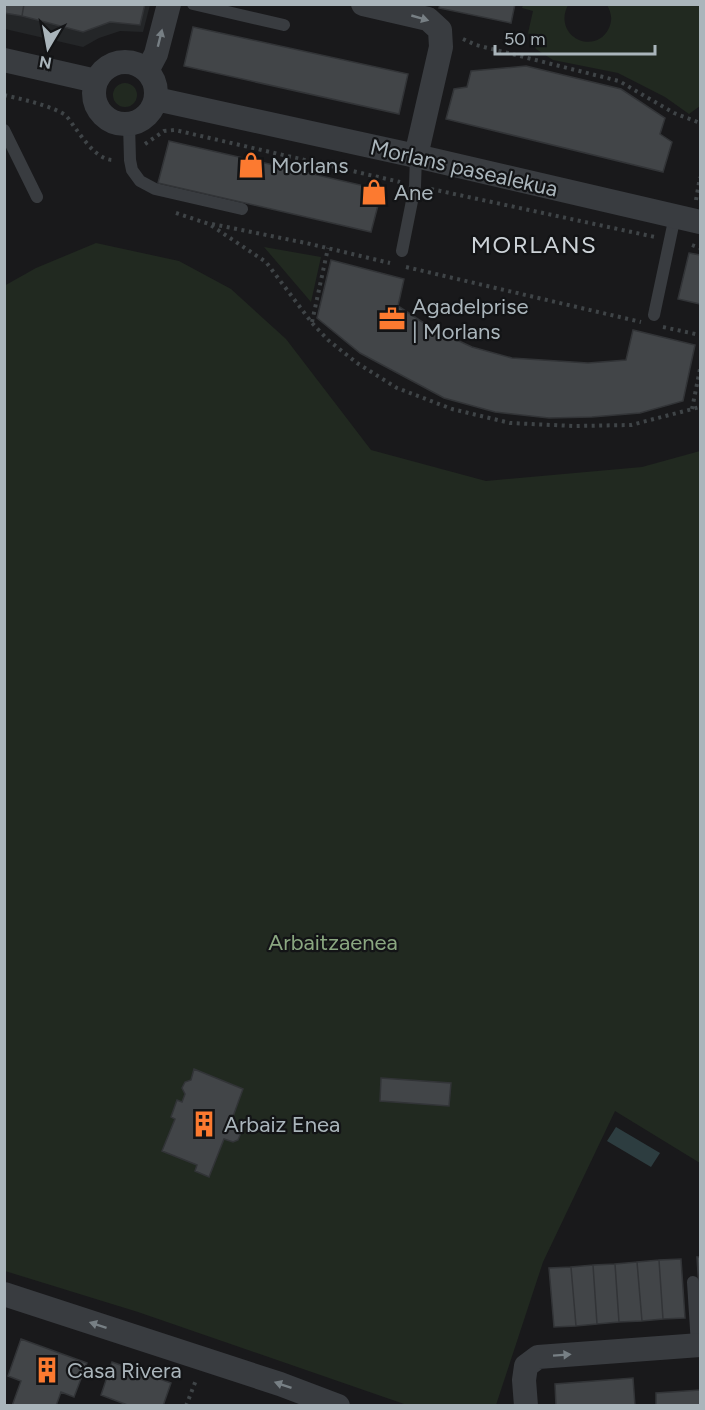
<svg xmlns="http://www.w3.org/2000/svg" width="705" height="1410" font-family="Figtree,sans-serif">
  <style>
    .built { fill: #242628 }
    .green { fill: #212920 }
    .water { fill: #2d3d40 }
    .building { fill: #424548; stroke: #323437; stroke-width: 1.5 }
    .lines { fill: none; stroke-linecap: round; stroke-linejoin: round }
    .path { stroke: #3f4447; stroke-width: 4; stroke-dasharray: 3 4.5; stroke-linecap: butt }
    .service { stroke: #393c40; stroke-width: 12 }
    .minor { stroke: #393c40; stroke-width: 24 }
    .oneway { fill: #777f84 }
    .labels { text-anchor: middle; dominant-baseline: central; stroke-width: 4.5; stroke-linejoin: round; paint-order: stroke }
    .poi-label { font-size: 22px; fill: #aab5bb; stroke: #131416; text-anchor: start }
    .street-label { font-size: 22px; fill: #aab5bb; stroke: #131416 }
    .park-label { font-size: 22px; fill: #8aa780; stroke: #131416 }
    .neighbourhood-label { font-size: 24px; letter-spacing: 1.5px; fill: #ccd2d7; stroke: #131416 }
  </style>
  <rect width="100%" height="100%" fill="#19191b"/>
  <path class="built" d="M5 5H150L143 32 120 31 99 38 83 47 5 29Z"/>
  <path class="green" d="M523 5H568C552 36 595 57 609 28 613 19 611 12 607 5H700V106L689 114 665 97 618 73 553 60 536 49 528 33 533 11 522 8Z
    M113 95a12 12 0 1 1 24 0a12 12 0 1 1-24 0Z
    M96 243 179 261 231 289 286 339 371 450 486 481 642 467 700 451V1163L615 1111 543 1262 496 1405H407L138 1312 5 1271 4 286 36 268Z
    M264 247 321 257 311 302Z"/>
  <path class="water" d="M616 1127 660 1153 651 1167 607 1141Z"/>
  <path class="building" d="M4 4H24L22 16 4 13Z
    M24 4H145L140 25 110 22 83 32 22 16Z
    M440 4H515L511 23 439 8Z
    M193 27 408 74 399 114 184 66Z
    M526 66 621 89 665 118 660 134 672 142 663 172 446 119 454 89 467 87 471 71Z
    M169 141 382 190 371 232 158 183Z
    M689 253 700 255V304L678 299Z
    M331 260 404 279 398 306 433 329 472 347 512 358 588 363 626 360 633 330 695 345 683 401 640 413 592 417 549 418 495 412 444 398 360 353 317 318Z
    M194 1069 243 1089 231 1122 240 1125 242 1130 238 1140 233 1142 224 1139 209 1177 195 1171 197 1165 162 1151 175 1119 171 1117 177 1100 182 1102 185 1094 182 1088 185 1082 191 1080Z
    M381 1078 451 1083 449 1106 380 1101Z
    M697 1257H700V1305Z
    M681 1259 685 1318 663 1319 659 1260Z
    M659 1260 663 1319 642 1321 637 1262Z
    M637 1262 642 1321 619 1322 615 1264Z
    M615 1264 619 1322 597 1324 593 1265Z
    M593 1265 597 1324 576 1326 571 1267Z
    M571 1267 576 1326 554 1327 549 1268Z
    M21 1339 87 1363 74 1397 61 1392 56 1406H12L21 1381 8 1376Z
    M112 1362 171 1383 163 1406H130L101 1395Z
    M633 1378 635 1406H556L555 1384Z
    M700 1390V1406H656V1393Z"/>
  <g class="lines">
    <path class="path" d="M463 39 476 45 619 81 674 113 700 123
      M4 95C25 100 45 104 64 114 69 118 72 124 76 129 85 141 98 161 115 160
      M145 144 164 131 175 130 400 182
      M431 189 655 237
      M696 200 700 177
      M176 213 209 224 266 262 312 323 328 340 357 363 397 388 452 409 510 423 573 426 631 425 700 407
      M212 224 306 243 390 263
      M692 245 700 248
      M406 267 641 322
      M312 322 328 248
      M663 327 700 335
      M692 409 700 369
      M186 1406 196 1380"/>
    <path class="service" d="M193 4 284 25
      M129 124 130 160 132 170 140 181 155 189 242 209
      M4 130 37 197
      M402 251 415 186 416 156
      M654 315 675 216
      M693 1282 697 1345"/>
    <path class="minor" d="M363 4 428 19 440 30 441 47 416 156
      M4 60 96 81
      M94 93a31 31 0 1 1 62 0a31 31 0 1 1-62 0Z
      M147 71 156 54 169 4
      M156 99 416 156 700 222
      M4 1294 280 1384 338 1406
      M526 1406 524 1380 526 1366 538 1357 700 1345"/>
  </g>
  <defs><path id="oneway-solid" d="M-6-.8H1V-3.2L6.5 0L1 3.2V.8H-6Z" transform="scale(1.5)"/></defs>
  <g class="oneway">
    <use href="#oneway-solid" transform="translate(420 18) rotate(16)"/>
    <use href="#oneway-solid" transform="translate(160 38) rotate(-76)"/>
    <use href="#oneway-solid" transform="translate(98 1325) rotate(-162)"/>
    <use href="#oneway-solid" transform="translate(562 1355) rotate(-4)"/>
    <use href="#oneway-solid" transform="translate(283 1385) rotate(-161)"/>
  </g>
  <defs>
    <g id="shop-bare" transform="scale(2.07)"><path d="M-5-2.5h2.3a2.7 3.5 0 0 1 5.4 0H5L5.5 6h-11ZM-1.5-2.5h3a1.5 2.3 0 0 0-3 0Z" fill="#fc7a30" stroke="#131416" stroke-width="2.5" paint-order="stroke"/></g>
    <g id="office-bare" transform="scale(2.07)"><path d="M-6-3h4V-5.5h4V-3h4V5H-6ZM-1-4.5V-3h2v-1.5ZM-6 0V1H6V0Z" fill="#fc7a30" stroke="#131416" stroke-width="2.5" paint-order="stroke"/></g>
    <g id="building-bare" transform="scale(2.07)"><path d="M-4-6H4V6H1V3H-1V6H-4ZM-2.5-4.3h1.7v1.8h-1.7ZM.8-4.3h1.7v1.8H.8ZM-2.5-1h1.7V.8h-1.7ZM.8-1h1.7V.8H.8Z" fill="#fc7a30" stroke="#131416" stroke-width="2.5" paint-order="stroke"/></g>
  </defs>
  <g fill-rule="evenodd">
    <use href="#shop-bare" x="251" y="165"/>
    <use href="#shop-bare" x="374" y="192"/>
    <use href="#office-bare" x="392" y="319"/>
    <use href="#building-bare" x="204" y="1124"/>
    <use href="#building-bare" x="47" y="1370"/>
  </g>
  <g class="labels">
    <g class="poi-label">
      <text x="271" y="165">Morlans</text>
      <text x="394" y="192">Ane</text>
      <text x="412" y="306">Agadelprise<tspan x="412" dy="25">| Morlans</tspan></text>
      <text x="224" y="1124">Arbaiz Enea</text>
      <text x="67" y="1370">Casa Rivera</text>
    </g>
    <g class="street-label">
      <text transform="translate(464 168) rotate(13)">Morlans pasealekua</text>
    </g>
    <g class="park-label">
      <text x="333" y="942">Arbaitzaenea</text>
    </g>
    <g class="neighbourhood-label">
      <text x="534" y="244">MORLANS</text>
    </g>
  </g>
  <rect width="705" height="1410" fill="none" stroke="#aab5bb" stroke-width="12"/>
  <g transform="translate(48 48) rotate(190)" stroke="#131416" stroke-width="4.5" paint-order="stroke">
  <path d="M0-4.5L10 22L0 15L-10 22Z" fill="#aab5bb"/>
  <text y="-9" font-size="16" font-weight="bold" text-anchor="middle" fill="#aab5bb">N</text>
  </g>
  <path d="M495 45v9h160v-9" fill="none" stroke="#aab5bb" stroke-width="3"/>
  <text x="504" y="45" font-size="18" fill="#aab5bb" stroke="#131416" stroke-width="4.5" paint-order="stroke">50 m</text>
</svg>
